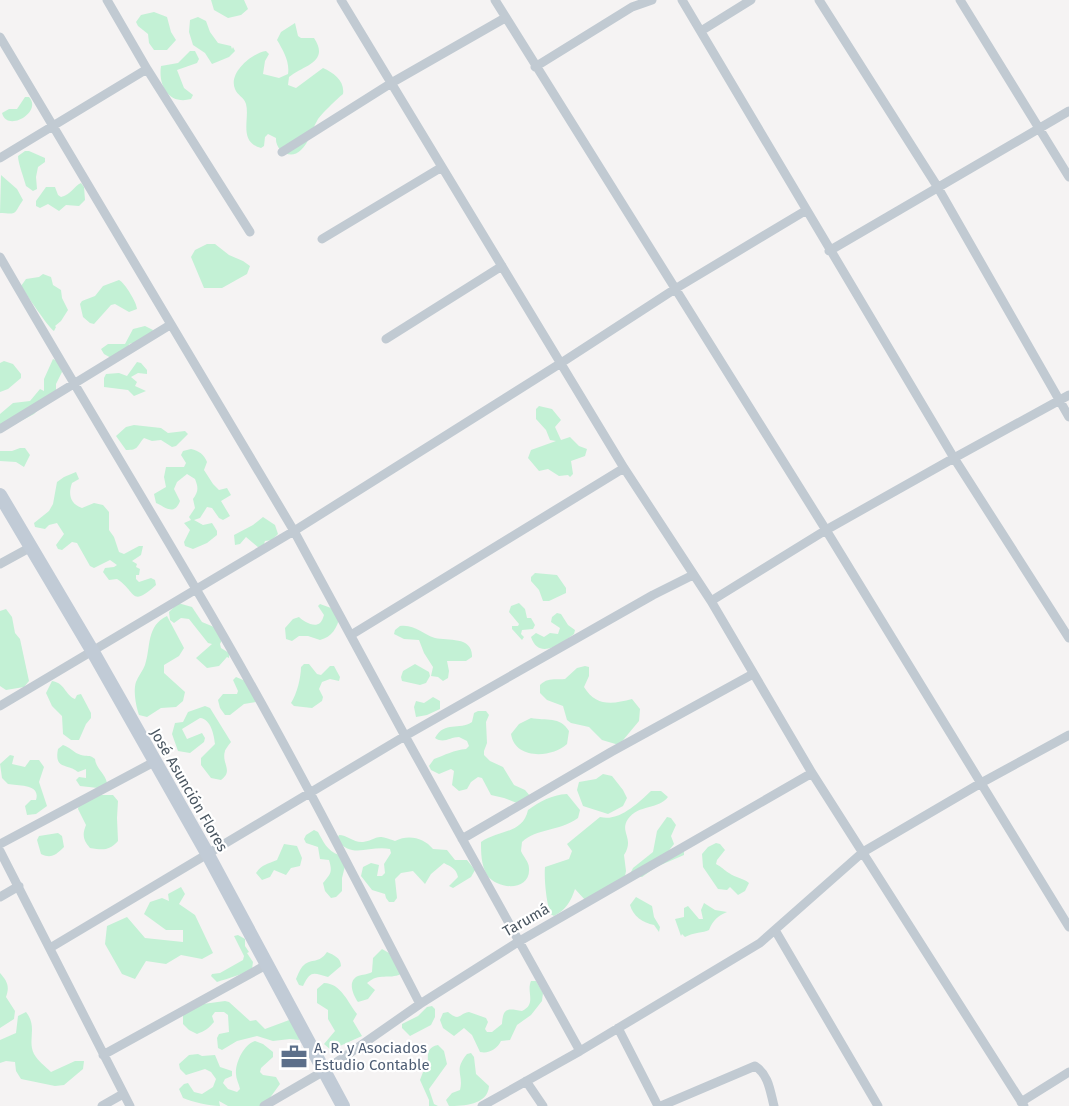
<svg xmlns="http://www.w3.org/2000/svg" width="1069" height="1106" font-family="'Fira Sans',sans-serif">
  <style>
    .green { fill: #c3f1d5 }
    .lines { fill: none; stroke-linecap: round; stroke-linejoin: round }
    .street { stroke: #c1cad2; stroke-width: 9 }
    .secondary { stroke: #c1cbd6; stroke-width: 14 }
    .labels { text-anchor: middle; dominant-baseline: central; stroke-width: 4.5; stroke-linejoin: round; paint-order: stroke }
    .street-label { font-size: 15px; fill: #4a5661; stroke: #fff }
    .service-label { font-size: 15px; fill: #4e5e75; stroke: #fff; text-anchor: start }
  </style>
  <rect width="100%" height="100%" fill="#f5f3f3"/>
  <path class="green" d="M211 0H244L248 9 241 15 228 18 214 10Z
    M154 12 167 17 171 32 176 40 167 50H154L149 43 148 34 138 26 136 22 141 15Z
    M198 17 206 21 210 32 218 43 231 46 232 49 233 47 235 51 229 57 212 64 205 53 193 45 189 32 190 20Z
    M295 23 298 36 301 38H314C330 62 304 65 289 77L288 85 296 88 323 68C334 73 345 81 343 94 338 98 319 116 317 121 312 129 309 143 301 150 290 161 275 150 276 138L268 134 265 137 264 146 261 148C238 142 250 119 246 104 244 97 237 95 235 89 228 73 252 53 266 51L269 54 265 61 263 74 279 78 288 74C290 62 283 50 277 40L281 32Z
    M190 51H195L199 59 197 63 177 70 184 88 193 95 191 99C169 105 158 86 161 66L178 63Z
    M25 97H29C43 112 7 133 2 113L9 109H17Z
    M25 151H29L45 158V162L38 167 36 177 37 189 33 191 26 186C24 178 18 163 18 156Z
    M1 175 17 189 23 200C13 215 18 214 0 213Z
    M81 183 84 187 85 200 79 206 66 205 59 211 48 204 40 208 36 206V201L46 187H55L58 195 61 197C72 194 74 186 81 183Z
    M207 244H215L229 255 243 261 250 266 247 274 222 288H204L191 257 195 250Z
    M43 274 51 277 53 285 61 290 62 298 68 310 61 321 55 326 56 327 54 331C48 327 26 294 21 286L26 279 39 277Z
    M119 280C125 283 137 303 137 309L129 312 115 304 111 305 94 324 90 323 83 317 80 304 82 301 95 296 103 286Z
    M145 326 153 330 150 339 129 344 127 353 111 358 104 354 101 349 108 344H125L133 329Z
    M53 359 60 362 62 372 56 384V392L34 414 0 432V414L13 403 30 401 40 389 44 391V379Z
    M4 361 13 364 21 374V378L8 389 0 392V363Z
    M137 362 141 363 147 370V374L138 373 131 377 137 382 135 386 146 391 134 396 128 390 104 387V378L106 374 119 373 127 376Z
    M539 406 552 409 561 420 555 427 561 440 570 437 579 446 587 449 585 456 571 461 573 474 570 477 568 475 559 476 548 469 539 471 528 458 531 450 556 441 550 440 546 430 536 419V409Z
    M134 425 161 428 168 433 185 431 188 434 176 446 172 447 161 440 152 441 144 438C136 447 139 450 126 450L116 436 126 427Z
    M20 448H25L30 455 24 467 16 462 0 461V451H12Z
    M191 449C199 451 204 454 207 462L204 470 213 484 219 490 227 488 231 495 221 501 230 516 223 520 219 518 212 508 207 507 200 518 194 520 203 525 212 523 217 531V535L207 543 193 549 185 546 184 542 190 530 184 523 191 520 189 517 195 508 193 499C199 491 198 487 195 479L187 474 177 482 174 489 180 501C174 517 164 506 156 503L154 494 166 487 164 477 166 467H184L186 463 181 455 183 451Z
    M76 472 79 479 72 483C68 494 70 504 82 508L94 503 103 505 109 512V530L114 537 119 552 124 554 139 546H143L141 555 132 561 137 564 136 567 140 569 139 575H136V579L139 582 151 578 155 580 156 585C130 608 137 592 117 579L109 580 103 572 105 568 114 567 117 565 110 560 94 568 90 566 77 543 72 542 62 550 58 549 56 545 64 534 57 523 49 525 45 529 35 527 34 523 49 511 53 504 57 482 64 477Z
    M263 517 275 525 278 534 272 540 265 541 263 547 259 548 246 537 240 544 235 545 234 535 253 525Z
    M535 573 557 575 566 588V593L549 601H543L539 590 531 581V577Z
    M178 603 192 607 202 622 214 627 222 640 220 644 221 648 229 653V658L227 657 219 666 207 668 196 658 212 644 208 643 189 619 181 618 174 623 170 620 169 612Z
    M519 603 525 609 527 618H531L535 625 533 629 522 630 521 634 524 637 522 640 512 629V626H518L519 624 509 612 511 606Z
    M320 604 331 608 340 616C337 628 332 637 320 640L308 636H299L292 641 286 639 285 628 293 619 299 617C303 621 314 628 320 623 322 621 323 618 324 615L318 606Z
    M6 609 12 617 15 633 20 639 29 681 24 687 6 690 0 686V611Z
    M557 613 561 614 568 625 575 630 574 634C562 643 539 661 531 637L536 633 544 637 550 633 558 634 560 628 551 622 552 617Z
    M167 616 184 648 179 656 164 665V673L185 692 183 701 176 707 161 708 147 717 139 715C136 706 133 691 136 682 138 676 143 671 145 665 151 647 146 626 167 616Z
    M400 626C415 624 422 634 435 638 448 641 473 636 472 657L466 661H447L449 671 448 678 443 681 438 677 431 676 433 667 424 653 419 640 404 639 394 634 395 630Z
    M304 664H309L317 674 321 675 330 666H334L340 677 339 681 330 679 322 682 319 689 323 697 322 701 312 708 294 706 291 703C297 694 301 677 301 667Z
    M415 664 429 672 430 676 426 683 420 685 402 681 401 677 403 671Z
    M585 666 589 667V676L584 687C596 707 613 704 632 699L640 709 639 721 619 745 602 740 589 727 571 723 567 720 563 706 547 700 540 693V685C548 677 555 680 565 679L577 668Z
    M236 677 248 682 256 702 244 704 230 715H225L220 708 218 700 223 694H237L238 691 233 680Z
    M52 681C65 683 65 695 75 699L77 695 81 694 91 713V718L86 724 79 740H71L63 734 62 716 52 706 46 693Z
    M433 697 440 701V709L427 715 416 717 414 707 416 701 424 703Z
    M205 706 210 708 231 742C230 743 225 750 225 751 221 763 234 771 221 780L211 778 201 765V758L215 744C214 735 211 719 200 718L182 729 187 739 202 733 205 738 204 742 190 753 178 751 172 734 175 723 183 722 188 712Z
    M478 711H486L489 715 486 722 487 743 484 751V755L490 761 503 767 514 785 525 790 531 797 522 805 504 798 491 795 482 778 478 777 471 782 467 789 459 791 452 785 454 771 451 769 439 774 431 770 429 766 434 759C445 755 454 750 466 749L469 746 467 741 459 737C450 737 444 744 435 738 445 720 459 731 472 722L474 713Z
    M531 718C546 721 560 716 569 731L567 744C552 758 515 760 511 734L519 724Z
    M63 745C70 747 74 753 81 755 87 757 89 754 95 759 96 769 105 773 107 783L98 788 80 786 76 780 79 777 86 778V769L78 772C67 763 54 770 58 749Z
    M10 755 14 756 12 764 25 767 30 760H39L44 767 39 782 47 806 36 814 27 815 25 806 31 800H36C41 784 19 786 8 784L2 778 0 764Z
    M603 774 612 776 623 790 627 798 623 806 608 814 583 806 577 790 579 782 596 779Z
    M651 791H661L668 797C658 810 639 804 628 819 619 832 635 838 624 855L626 871 624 881 586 901 575 889C571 901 566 910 554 916L547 912 549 909C546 898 544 878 545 867L569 859 572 851 567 844 600 817C619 822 638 803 651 791Z
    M567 794 580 810 578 818C558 832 537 828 522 842L521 851C523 856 529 862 529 868 531 892 497 890 487 875 481 865 481 852 481 842 498 830 523 834 528 810 541 801 551 795 567 794Z
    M87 795H113L118 801 117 818 118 841C109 851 103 850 90 848 83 840 82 835 86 825L78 809 80 800Z
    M667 817 671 818 676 825 671 836 674 844 667 853 684 851V855L656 867 642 877 633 876 631 872 633 868 653 852 657 831Z
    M314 830 318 832C323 841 327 851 339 855L345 866 342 878V891L336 897 331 898 325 891 323 883C330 874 333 873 329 860L320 859 318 847 306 843 304 839 306 835Z
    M58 833 62 836 64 847C56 855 51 859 41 854L37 840 39 836Z
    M339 835C347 835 354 843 363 842 380 839 374 833 395 841 409 834 424 838 433 849L447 850 455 860H467L475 870 471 877 453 888 449 886 458 877C456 868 451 867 444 863L431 874 425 884 413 871 401 873 395 879 397 898 394 902H389L386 898 385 894 372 890 361 876 363 867 371 863 379 865 377 876H382L385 873 384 864 391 853 390 849C369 845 351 860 337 839Z
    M716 843 720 844 725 850 717 860 716 864C722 867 724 870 729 873 736 878 743 878 749 883L745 891 738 895 730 887 727 890 718 889 703 867 702 854 708 847Z
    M284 844 297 846 302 858 300 866 291 868 286 875 274 870 270 877 262 880 256 873C262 864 268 864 277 860Z
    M181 887 185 894 179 904 195 915 213 953 202 959 181 955 166 964 146 961 135 979 122 974 105 944 107 926 127 917 145 938 183 942V930H166L144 914 150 902 162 898 169 901 168 894Z
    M636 897 652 906 654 917 660 927 659 932 654 925C643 923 633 916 630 905Z
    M704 903 715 910 727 912C718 916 713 920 709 930 703 933 694 932 685 937L682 934 681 936 675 919 684 917V908L688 906 699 919H703L701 910Z
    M238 935 245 939V946L249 952 247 953 253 962 252 969C241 975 229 978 217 982L211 976 212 974 220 973 243 960 244 956 234 936Z
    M382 949 389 953 401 974C388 980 380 972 367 983L375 990 368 999 358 1002C353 995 347 981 358 976 363 974 367 975 372 972L373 958Z
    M327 952C334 955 341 958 341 966L328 977C313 973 311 970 303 986L299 985 296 979C298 975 300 968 304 965 312 958 319 964 327 952Z
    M0 973C7 981 10 986 6 997L15 1011 14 1019 0 1028Z
    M531 981H536L543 993 542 1001 531 1015 517 1025 510 1040 501 1041C497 1049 489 1054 480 1052L472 1035 464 1028 454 1036 443 1028 440 1020 443 1013 448 1012C460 1022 458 1014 469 1012L486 1018 488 1022 485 1029 487 1032H492L502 1024C503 1008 507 1008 522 1011 537 1004 526 992 531 981Z
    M324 983C341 983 348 1003 357 1014L353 1021 362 1036 331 1050 324 1044 335 1031 328 1019V1010L317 1003V989Z
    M225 1001 229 1002 250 1021 256 1020 265 1029 292 1019 301 1033 299 1040 290 1039 273 1041 257 1036 237 1041 222 1050 218 1048 217 1038 219 1034 229 1032 228 1015 224 1012H215L212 1016 214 1022C209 1028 205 1031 197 1034L189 1030 183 1024V1015L203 1004Z
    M432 1006 435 1009V1017L431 1025 410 1036 402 1028V1024L418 1016 427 1007Z
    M26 1012C38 1027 27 1040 34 1054 38 1061 45 1066 51 1072L75 1061H84L83 1069 64 1085 55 1086 21 1079 16 1071 15 1062 6 1061 0 1063V1040L16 1033 18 1016Z
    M255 1041 263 1044 273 1052V1057L261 1068 260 1072 263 1075 276 1077 280 1084 264 1106H228L219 1101 220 1106C209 1106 193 1102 183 1098L179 1089 184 1084 188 1083 194 1092 202 1094 213 1087 216 1079 211 1072 205 1069 186 1075 180 1069 179 1064 189 1055 198 1054 202 1056 215 1055 220 1067 232 1071V1076L225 1079 223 1083 228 1089 237 1092 240 1089C239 1084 236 1079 236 1074 235 1063 244 1044 255 1041Z
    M438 1045 444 1051 447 1064 429 1089 434 1104 438 1106H429V1100L420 1080 423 1072 427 1070C430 1060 423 1048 438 1045Z
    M471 1053 474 1057 476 1074 489 1086C488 1105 463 1106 449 1106L446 1100 452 1093 460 1090C464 1074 453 1071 467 1054Z"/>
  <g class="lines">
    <path class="street" d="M341 0 624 468 711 601 812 773 1024 1106
      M495 0 826 530 1069 927
      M682 0 954 458 826 530 711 601
      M819 0 937 186 1069 417
      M960 0 1069 177
      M701 31 751 0
      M0 37 294 531 405 736 580 1051 482 1106
      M535 67 632 7 652 0
      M147 69 250 232
      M282 152 393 82 505 18
      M0 158 147 69 107 0
      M322 239 442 167
      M829 251 1069 111
      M0 257C64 368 131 478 196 589 276 724 348 864 420 1004
      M386 339 502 266
      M1069 395 954 458 1069 638
      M0 429 170 325
      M0 564 31 547
      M351 635 624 468
      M0 706 294 531 561 363 675 289 805 211
      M462 839 611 752 753 674
      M0 844 154 762
      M0 851 130 1106
      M0 897 19 886
      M775 930 878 1106
      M50 948 405 736 653 595 693 575
      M618 1028 658 1106
      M580 1051 760 943 863 852 981 783 1069 735
      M103 1055 266 965
      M526 1081 543 1106
      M1021 1102 1069 1072
      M102 1106 123 1094
      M264 1106 324 1071 420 1004 518 942 812 773
      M661 1106 755 1066C769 1075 770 1091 774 1106"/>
    <path class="secondary" d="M0 495 93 652 207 853 343 1106"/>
  </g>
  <defs>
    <g id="office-bare" transform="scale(2.07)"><path d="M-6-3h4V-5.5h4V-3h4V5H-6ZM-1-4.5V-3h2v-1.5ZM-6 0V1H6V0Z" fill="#5c6f8a" stroke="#fff" stroke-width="2.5" paint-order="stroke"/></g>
  </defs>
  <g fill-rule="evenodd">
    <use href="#office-bare" x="294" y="1057"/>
  </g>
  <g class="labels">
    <g class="street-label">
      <text transform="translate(189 790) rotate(60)">José Asunción Flores</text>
      <text transform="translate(526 920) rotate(-30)">Tarumá</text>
    </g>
    <g class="service-label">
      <text x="314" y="1048">A. R. y Asociados<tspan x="314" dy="17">Estudio Contable</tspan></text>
    </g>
  </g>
</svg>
